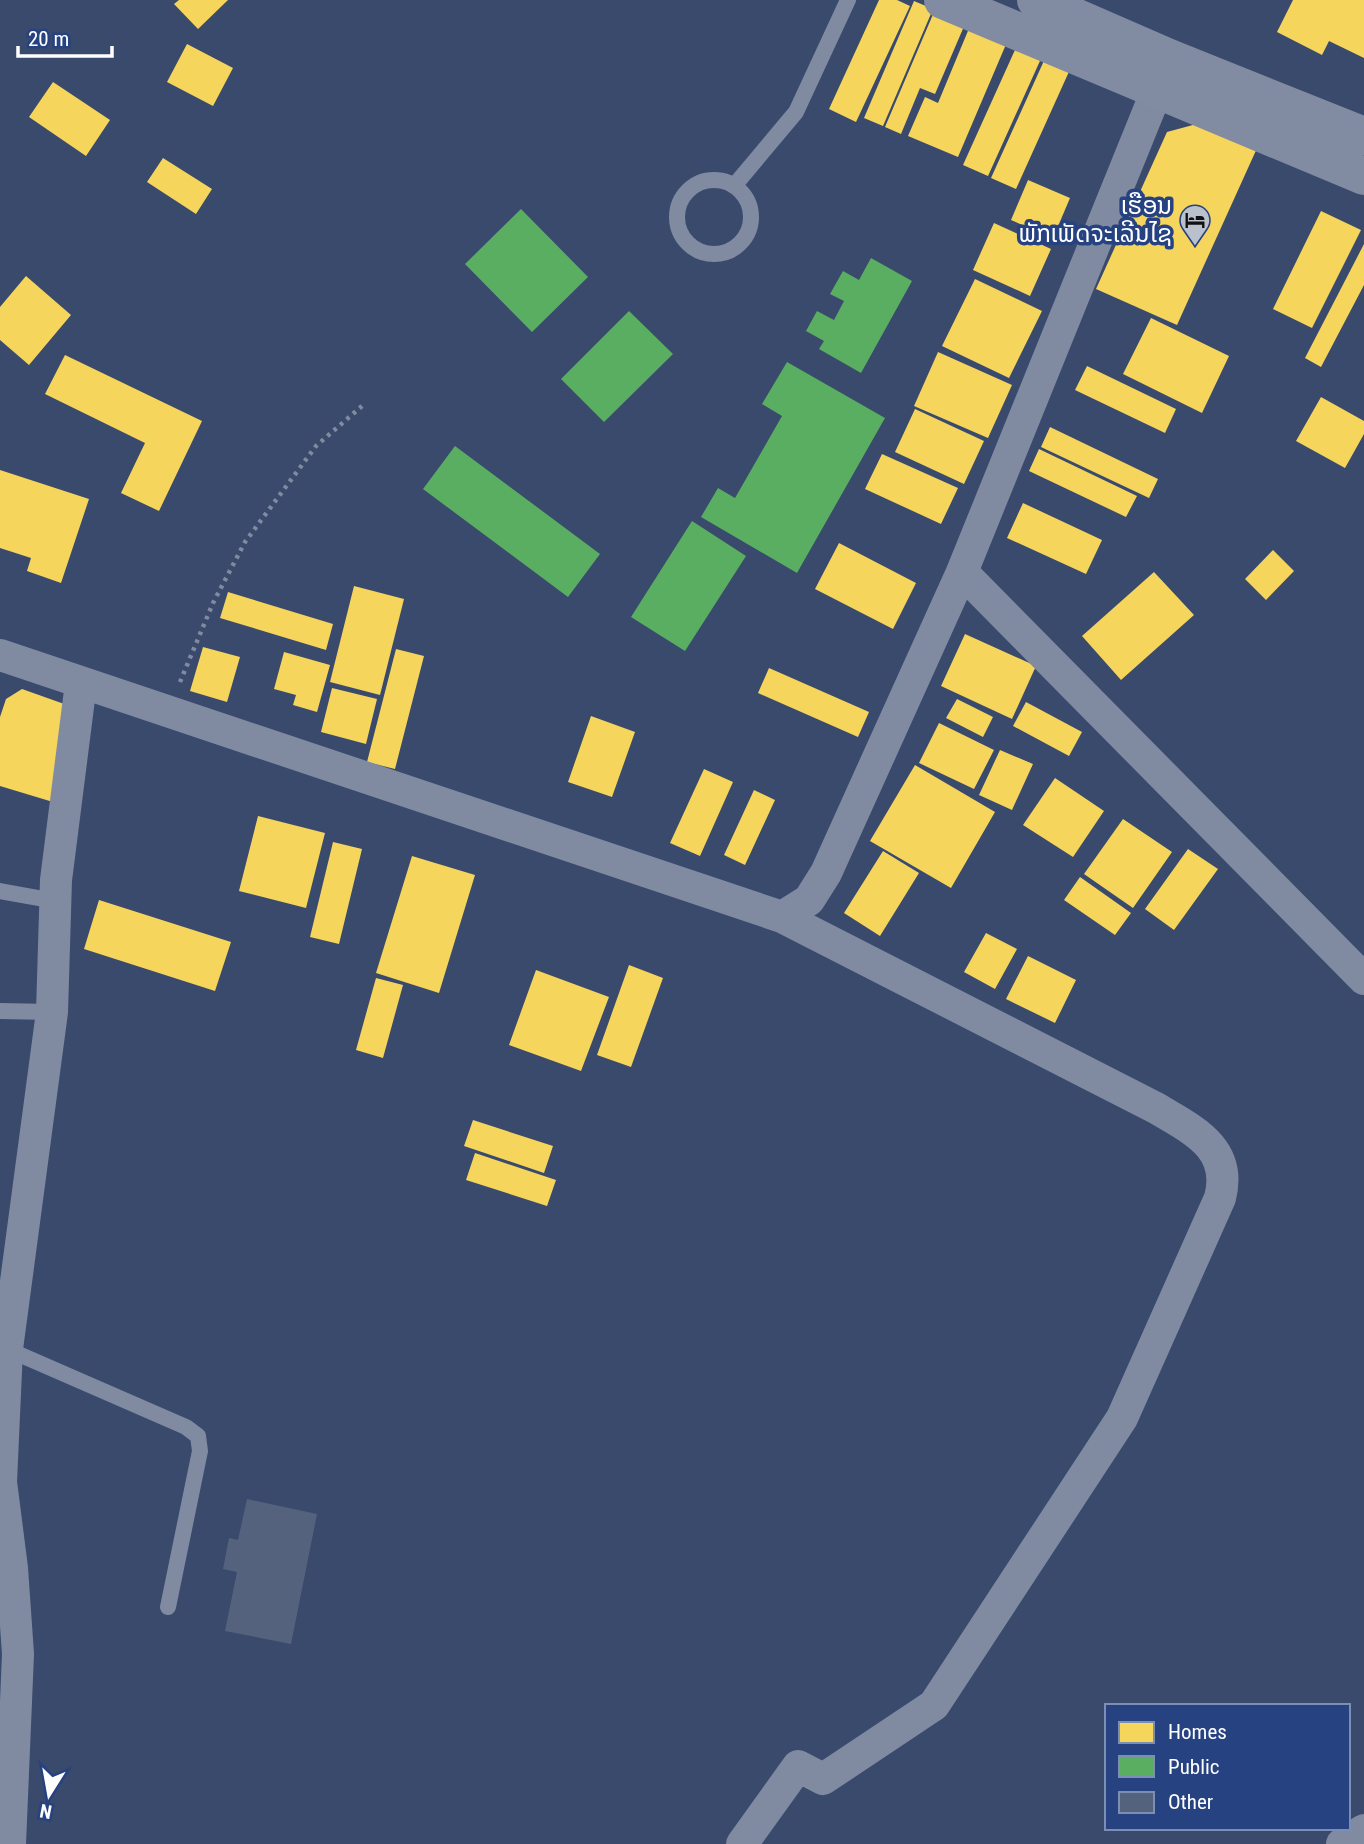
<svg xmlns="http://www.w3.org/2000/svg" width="1364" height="1844" font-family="'Roboto Condensed','Noto Sans Lao',sans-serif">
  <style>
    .homes { fill: #f6d55c }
    .public { fill: #5aae61 }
    .building { fill: #55627d }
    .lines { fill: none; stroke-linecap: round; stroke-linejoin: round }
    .path { stroke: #808ba2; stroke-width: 4.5; stroke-dasharray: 3.5 5; stroke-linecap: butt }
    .lane { stroke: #808ba2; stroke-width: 16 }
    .street { stroke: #808ba2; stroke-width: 32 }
    .highway { stroke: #818ba2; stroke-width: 38 }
    .labels { text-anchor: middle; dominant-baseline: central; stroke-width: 7; stroke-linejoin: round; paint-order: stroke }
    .poi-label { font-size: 24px; fill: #fff; stroke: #264280; text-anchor: end }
  </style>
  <rect width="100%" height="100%" fill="#3a4a6c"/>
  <path class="homes" d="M179 0H228L198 29 174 4Z
    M879 0H897L910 6 856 122 829 109Z
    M1293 0H1364V58L1329 41 1322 55 1277 32Z
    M914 1 933 9 883 126 864 118Z
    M934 12 965 24 935 94 920 88 901 134 885 127Z
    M970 26 1007 42 958 157 908 136 925 97 938 103Z
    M1019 41 1044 52 988 176 963 165Z
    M187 44 233 68 213 106 167 82Z
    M1047 54 1072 65 1016 189 991 178Z
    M53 82 110 120 86 156 29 117Z
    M1204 122 1258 146 1177 325 1096 289 1167 132Z
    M163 158 212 189 196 214 147 182Z
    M1028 180 1070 198 1053 238 1011 220Z
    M1321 211 1361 230 1312 328 1273 309Z
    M994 223 1051 249 1030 296 973 270Z
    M1364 244V285L1321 367 1305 358Z
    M26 276 71 315 29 365 0 340V307Z
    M975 279 1042 311 1009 378 942 346Z
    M1151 318 1229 356 1202 413 1123 374Z
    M938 352 1012 385 988 438 914 406Z
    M65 355 202 421 159 511 121 493 145 443 45 394Z
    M1087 366 1176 409 1165 433 1075 390Z
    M1321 397 1364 421V434L1345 468 1296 441Z
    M915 409 984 441 964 484 895 452Z
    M1050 427 1158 479 1149 498 1041 447Z
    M1039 449 1137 496 1126 517 1029 471Z
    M882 454 958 488 941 524 865 489Z
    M0 470 89 499 61 583 27 571 31 558 0 548Z
    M1023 503 1102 540 1086 574 1007 538Z
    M839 543 916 583 893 629 815 589Z
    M1273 550 1294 571 1266 600 1245 579Z
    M1154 572 1194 615 1121 680 1082 636Z
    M354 586 404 599 380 695 330 682Z
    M228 592 333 624 326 650 220 618Z
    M965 634 1036 666 1012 719 941 686Z
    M203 647 240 657 227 702 190 691Z
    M396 649 424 656 395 769 367 762Z
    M284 652 330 665 317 712 293 705 296 695 274 689Z
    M769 668 869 712 858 737 758 693Z
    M332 688 377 699 366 744 321 732Z
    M22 689 67 705 53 802 0 786V717L6 699Z
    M957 699 993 717 983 737 946 718Z
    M1026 702 1082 732 1069 756 1013 726Z
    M591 716 635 732 612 797 568 782Z
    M939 723 994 750 974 789 919 763Z
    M1000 750 1033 764 1012 810 979 795Z
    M915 765 995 812 951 888 870 841Z
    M704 769 733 782 700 856 670 843Z
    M1055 778 1104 811 1073 857 1023 825Z
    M754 790 775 800 745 865 724 855Z
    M258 816 325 833 306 908 239 891Z
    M1123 819 1172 852 1133 908 1084 874Z
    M333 842 362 849 339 944 310 937Z
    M1188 849 1218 869 1174 930 1145 909Z
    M883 851 919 873 880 936 844 913Z
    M412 856 475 875 439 993 376 973Z
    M1080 877 1131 913 1115 935 1064 900Z
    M99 900 231 942 215 991 84 949Z
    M986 933 1017 949 995 989 964 972Z
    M1028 956 1076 980 1055 1023 1006 999Z
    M629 965 663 978 631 1067 597 1055Z
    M536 970 609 997 581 1071 509 1045Z
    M376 978 403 985 383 1058 356 1050Z
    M473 1120 553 1146 544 1173 464 1146Z
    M475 1153 556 1180 547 1206 466 1180Z"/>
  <path class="public" d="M521 209 588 277 532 332 465 264Z
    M871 258 912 281 861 373 819 349 824 341 806 331 817 311 834 320 844 301 830 294 843 271 859 280Z
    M629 311 673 354 604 422 561 379Z
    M787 362 885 418 797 573 701 517 718 488 735 498 782 416 762 404Z
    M455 446 600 554 568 597 423 489Z
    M692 521 746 556 685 651 631 617Z"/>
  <path class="building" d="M247 1499 317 1514 291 1644 225 1631 237 1572 223 1569 229 1538 238 1540Z"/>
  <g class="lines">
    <path class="path" d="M180 682 213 603 245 542 316 446 362 406"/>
    <path class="lane" d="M677 217a37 37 0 1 1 74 0a37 37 0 1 1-74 0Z
      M734 186 796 112 848 0
      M0 891 55 901
      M0 1011 52 1012
      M7 1349 186 1427 198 1436 200 1451 168 1607"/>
    <path class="street" d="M962 572 1364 979
      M0 655 782 917 809 900 826 873 962 572 1166 68
      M10 1844 18 1654 12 1568 1 1482 7 1349 52 1012 56 880 81 683
      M742 1844 798 1766 823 1779 934 1705 1122 1418 1220 1198C1233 1148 1193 1130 1156 1108L782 917
      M1342 1844 1364 1830"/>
    <path class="highway" d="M943 0 1364 176
      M1036 0 1169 58 1364 136"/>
  </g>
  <defs>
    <g id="hotel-pin" transform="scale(1.575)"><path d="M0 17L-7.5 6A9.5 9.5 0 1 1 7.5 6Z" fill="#bac0cc" stroke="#264280"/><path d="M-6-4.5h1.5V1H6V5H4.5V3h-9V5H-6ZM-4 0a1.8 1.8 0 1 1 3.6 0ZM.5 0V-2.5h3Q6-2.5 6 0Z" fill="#111"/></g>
  </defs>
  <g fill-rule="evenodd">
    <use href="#hotel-pin" x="1195" y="220"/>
  </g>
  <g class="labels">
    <g class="poi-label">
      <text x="1172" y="206">ເຮືອນ<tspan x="1172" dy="28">ພັກເພັດຈະເລີນໄຊ</tspan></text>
    </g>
  </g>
  <rect x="1105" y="1704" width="245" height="126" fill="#264280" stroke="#7d8eb3" stroke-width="2"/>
  <rect x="1119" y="1722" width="35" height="21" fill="#f6d55c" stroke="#7d8eb3" stroke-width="2"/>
  <text x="1168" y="1739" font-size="21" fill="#ffffff">Homes</text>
  <rect x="1119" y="1756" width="35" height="21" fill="#5aae61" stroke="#7d8eb3" stroke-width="2"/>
  <text x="1168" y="1774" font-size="21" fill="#ffffff">Public</text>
  <rect x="1119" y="1792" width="35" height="21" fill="#55627d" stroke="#7d8eb3" stroke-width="2"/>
  <text x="1168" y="1809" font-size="21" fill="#ffffff">Other</text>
  <g transform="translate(49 1795) rotate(191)" stroke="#264280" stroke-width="5" paint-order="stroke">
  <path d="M0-5L12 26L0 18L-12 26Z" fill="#ffffff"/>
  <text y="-10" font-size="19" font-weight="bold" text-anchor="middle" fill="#ffffff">N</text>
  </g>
  <path d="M18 46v10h94v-10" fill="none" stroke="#ffffff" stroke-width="3.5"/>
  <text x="28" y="46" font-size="21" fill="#ffffff" stroke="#264280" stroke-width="5" paint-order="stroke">20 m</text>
</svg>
